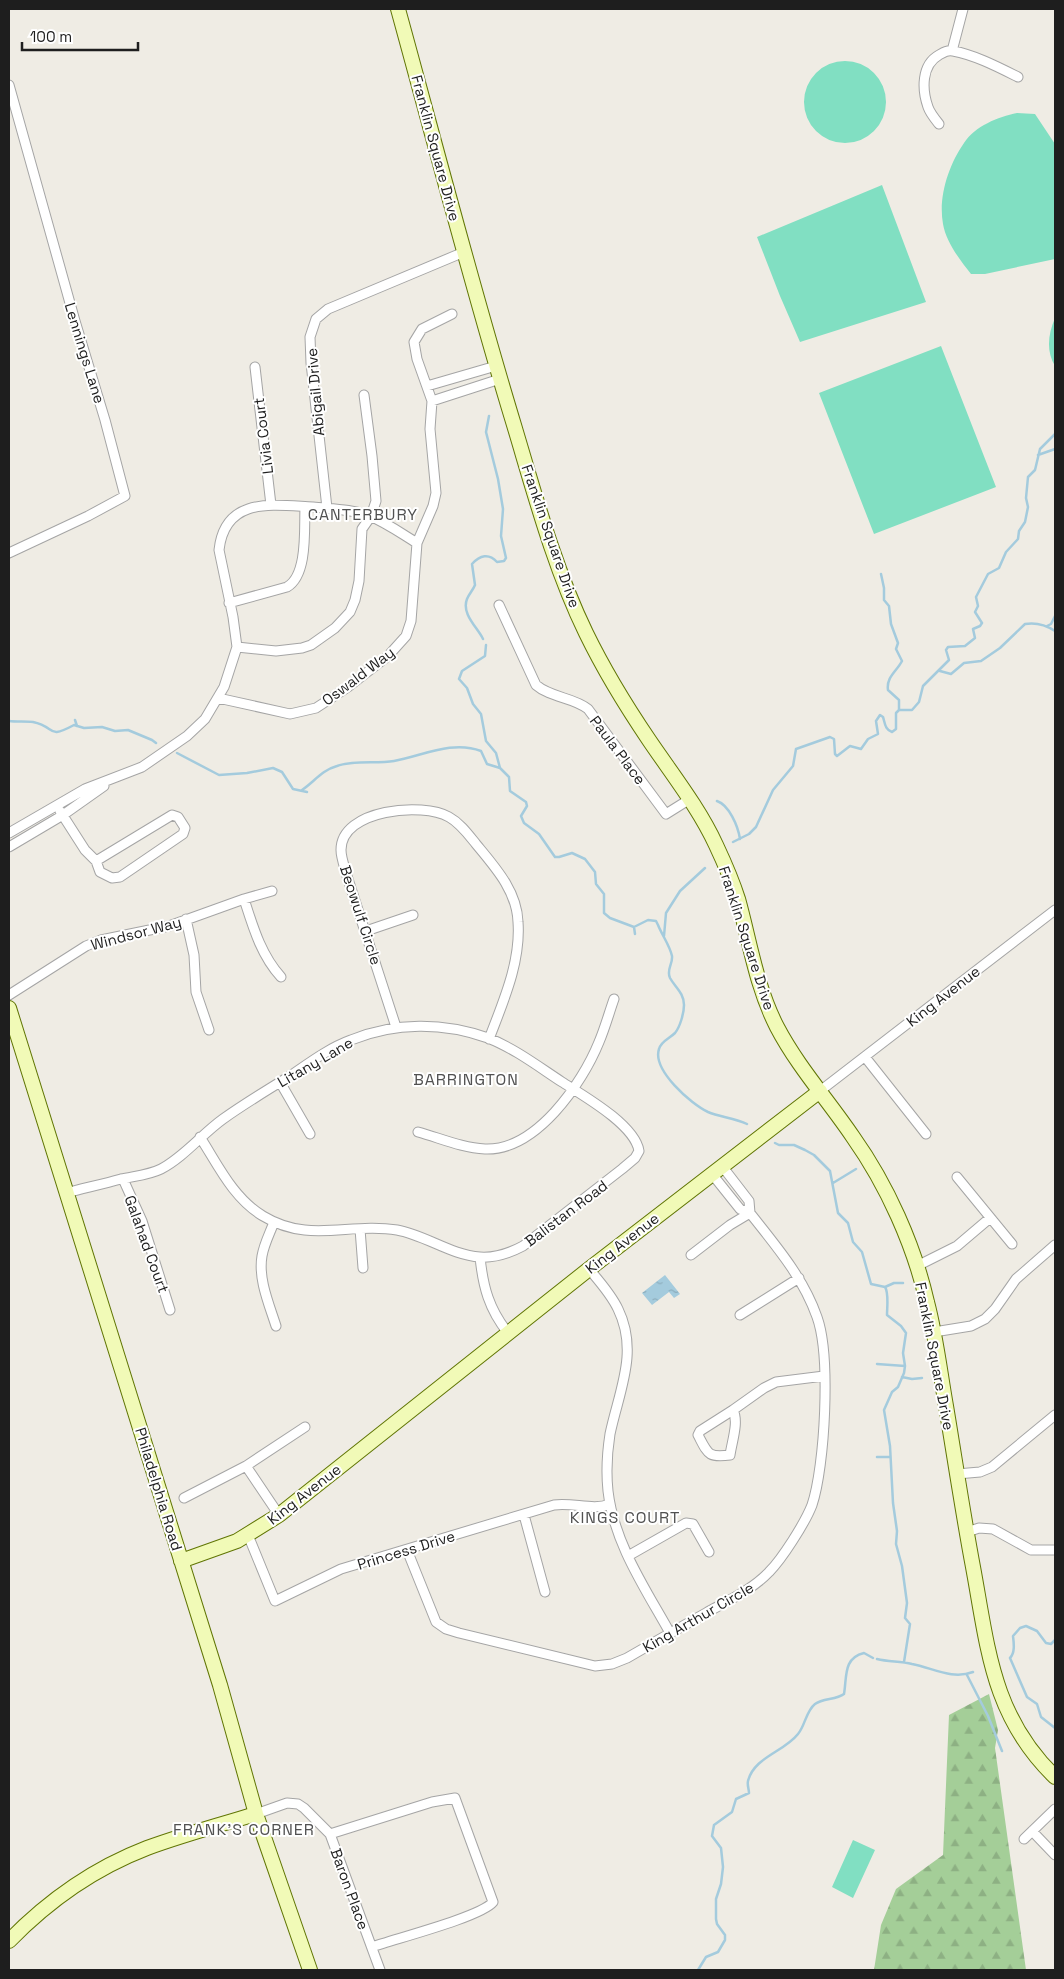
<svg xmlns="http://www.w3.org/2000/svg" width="1064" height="1979" font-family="'Space Grotesk',sans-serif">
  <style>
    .forest { fill: url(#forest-firs) }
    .pitch { fill: #81dfc2 }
    .water { fill: url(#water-ripples) }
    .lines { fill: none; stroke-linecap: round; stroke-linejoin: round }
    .stream { stroke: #a4cbdd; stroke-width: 2.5 }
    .street-casing { stroke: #a5a5a5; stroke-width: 11 }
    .secondary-casing { stroke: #607504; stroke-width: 16 }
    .street { stroke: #fff; stroke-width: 9 }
    .secondary { stroke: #f1fab7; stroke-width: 14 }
    .labels { text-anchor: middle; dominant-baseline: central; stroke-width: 4; stroke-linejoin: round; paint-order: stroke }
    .street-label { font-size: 15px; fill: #1e1e1e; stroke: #fff }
    .neighbourhood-label { font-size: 16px; letter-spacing: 1px; fill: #515151; stroke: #fff }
  </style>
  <defs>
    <pattern id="forest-firs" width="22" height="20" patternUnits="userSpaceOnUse" patternTransform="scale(1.25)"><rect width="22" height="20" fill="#a4ce98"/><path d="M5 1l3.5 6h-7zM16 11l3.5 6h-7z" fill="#8db083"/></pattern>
    <pattern id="water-ripples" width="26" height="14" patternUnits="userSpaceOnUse" patternTransform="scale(1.25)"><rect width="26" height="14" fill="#a4cbdd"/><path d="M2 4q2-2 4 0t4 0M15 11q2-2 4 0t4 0" fill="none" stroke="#8daebd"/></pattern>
  </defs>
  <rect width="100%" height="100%" fill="#efece4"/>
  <path class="forest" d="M989 1694 998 1730 995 1748 1026 1970H874L881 1925 896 1889 943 1855 949 1715Z"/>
  <path class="pitch" d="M804 102a41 41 0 1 1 82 0a41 41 0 1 1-82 0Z
    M1017 113 1035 114 1055 144V259L985 274H971C960 260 946 242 943 224 938 197 949 164 964 143 975 126 998 117 1017 113Z
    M882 185 926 302 800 342 780 296 757 237Z
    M1055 318V366C1046 351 1048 334 1055 318Z
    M941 346 996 487 874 534 819 393Z
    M853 1840 875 1850 853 1898 832 1887Z"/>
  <path class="water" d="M665 1275 680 1294 674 1298 669 1292 652 1305 642 1293Z"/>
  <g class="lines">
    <path class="stream" d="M1038 455 1055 449
      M1047 626 1051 624 1055 616
      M483 639C478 628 461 614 467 599 469 594 473 590 475 585L472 564C480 555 489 553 497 562L504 561 506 558 501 536 503 509 498 479 486 432 489 416
      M486 645 485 656 462 671 459 679 467 688 473 704 481 714 486 741 496 753 500 768
      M940 671 951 674 964 663 981 661 1000 648 1025 624C1037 622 1046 625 1055 631
      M899 710H912L919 702 923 686 949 660 946 650 948 647 965 646 975 638 973 629 980 626 982 623 975 612 978 606 976 597 988 574 999 568 1006 552 1018 539 1019 531 1025 522 1028 507 1026 498 1028 477 1035 470 1040 449 1055 434
      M75 720 77 726
      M9 721C17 722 26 721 33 722 57 727 46 740 74 725L84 728 102 727 115 731 128 730 152 740 156 743
      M177 753 219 775 247 773 273 768 282 772 293 789 307 792
      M302 790C314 782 322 770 337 766 353 760 377 764 394 761 422 756 452 740 481 751L487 764 500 768 509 777 510 791 526 802 527 806 521 816 524 823 539 834 555 857H559L572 853 585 859 595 872 596 884 604 894V913L610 918 634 927
      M717 801C729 805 738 826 740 839
      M733 842 749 834 756 827 773 790 793 766 796 749 830 737 834 739 835 754 837 756 850 746 861 749 868 739 878 734 876 721 880 715 883 717C885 723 885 730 892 732L896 729V713L899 710V700L888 690C886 677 897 671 902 661L896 649 898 643 891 624 889 606 884 600V588L881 574
      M634 927 648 920 656 921 658 925C662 935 670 946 672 956 673 964 666 970 670 978 675 987 684 993 684 1005 684 1013 680 1027 675 1033 669 1039 661 1041 659 1049 652 1070 691 1104 708 1112 720 1117 735 1118 747 1124
      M634 927 635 934
      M664 936 666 913 680 891 705 868
      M775 1143 779 1145H794L805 1150 814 1155 830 1171 838 1213 848 1223 853 1242 862 1252 871 1284 885 1287 894 1283H903
      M833 1183 856 1169
      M885 1287C889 1293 887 1307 887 1315L901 1326 906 1333 903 1353 905 1366 904 1373 898 1387 892 1392 884 1410 890 1446 893 1503 897 1531 896 1544 902 1566 907 1603 905 1618 910 1624 904 1662
      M877 1364 905 1366
      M902 1377 912 1379 922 1378
      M877 1457H890
      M1010 1658 1027 1697 1037 1704 1041 1717 1055 1728
      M1010 1658C1015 1653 1014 1644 1013 1636L1020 1628 1026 1626 1037 1631 1046 1643 1051 1644 1055 1640
      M877 1659C889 1662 900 1661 912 1664 933 1668 952 1680 973 1672
      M967 1675 988 1716 1002 1751
      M698 1970 706 1957 718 1952 725 1940V1935L717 1924 716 1919V1899L721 1884 723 1867 721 1848 712 1836 714 1825 732 1812 736 1799 749 1793C749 1789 747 1785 748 1781 754 1757 784 1752 798 1734 805 1726 806 1711 815 1704 823 1698 836 1700 844 1694 847 1677 843 1658 864 1653L873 1658"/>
    <g class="street-casing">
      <path id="street" d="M952 51 963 9
        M9 85 75 321 105 420 125 496 88 516 9 553
        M939 124C935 119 930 113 928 107 922 90 921 65 939 55 944 52 947 50 953 51 975 55 998 67 1018 77
        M255 367 271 505
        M427 386 496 366
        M432 401 500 379
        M327 508 311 363 310 337 316 319 328 309 464 252
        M229 603 287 587C308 575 304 529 305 507
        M499 605 536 685C551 698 573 697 588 709L666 814 690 799
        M237 647 276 651 302 648 311 645 335 628 350 612 355 600 359 581 362 529 371 516 376 501 372 456 364 395
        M218 698 290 714 316 708 348 687 388 656 406 636 411 621 417 543 433 506 436 493 430 429 432 401 417 359 414 342 422 329 452 314
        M60 811 85 850 96 861
        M172 815 178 817 185 828 183 834 120 877 112 878 100 872 96 861Z
        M9 833 85 789 142 767 187 736 205 719 224 687 237 647 233 617 219 550C225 496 273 505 313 507 332 509 352 509 370 516 387 523 402 534 417 543
        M9 847 63 815 104 786
        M244 899C253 927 261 955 281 977
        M186 919 194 955 196 992 209 1030
        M366 931 413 915
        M9 995 86 946 101 940 169 926 244 899 272 891
        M396 1027 347 876C345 868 341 858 341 850 341 809 423 802 449 817 460 823 468 834 476 844 495 867 517 891 518 922 521 962 503 1002 489 1039
        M865 1057 926 1134
        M280 1082 310 1134
        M820 1091 1055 910
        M418 1132C440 1138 462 1148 485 1149 536 1151 582 1084 599 1042 605 1028 609 1013 614 999
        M712 1174 740 1209 750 1213 749 1201 722 1166
        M957 1177 1012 1244
        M123 1179 142 1221 170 1310
        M66 1193C85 1188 103 1184 121 1179 135 1176 149 1175 161 1169 184 1157 202 1134 223 1119 244 1104 267 1090 290 1076 309 1063 329 1048 351 1040 395 1022 443 1022 488 1038 514 1048 539 1067 562 1082 584 1096 635 1125 639 1151L635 1158 622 1169 523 1246C510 1253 495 1258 480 1257 451 1255 425 1235 397 1230 349 1222 309 1244 263 1216 233 1198 218 1165 200 1137
        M274 1222C270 1233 264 1244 262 1256 258 1279 269 1304 276 1326
        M360 1229 363 1268
        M480 1257C483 1287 489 1309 508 1333
        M917 1266 957 1246 990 1218
        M589 1269C599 1281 611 1294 618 1309 639 1352 619 1391 610 1434 607 1453 606 1472 608 1491 614 1543 645 1588 670 1633
        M740 1315 799 1278
        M934 1332 971 1326 985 1319 995 1309 1016 1279 1055 1245
        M733 1410C739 1422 732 1441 730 1455 708 1458 708 1454 698 1435L700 1431Z
        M733 1410 764 1388 776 1382 824 1376
        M246 1466 279 1515
        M957 1474 980 1472 992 1467 1055 1415
        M184 1498 246 1466 305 1427
        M524 1515 545 1592
        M967 1532 979 1528 993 1529 1031 1550H1055
        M248 1535 275 1601 341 1569 554 1505C573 1502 593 1511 610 1504
        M407 1550 436 1622 446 1629 459 1633 595 1666 612 1664 627 1658C653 1643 679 1628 706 1613 727 1601 752 1590 769 1572 782 1559 805 1523 812 1505 825 1466 831 1356 817 1317 803 1277 776 1246 750 1213L730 1225 691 1255
        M628 1556 686 1523 693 1524 709 1552
        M256 1814 287 1803 298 1804 304 1808 330 1834 380 1970
        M1032 1831 1055 1855
        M330 1834 432 1802 455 1798 493 1902C481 1917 394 1939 372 1947
        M1024 1839 1055 1809"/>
    </g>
    <g class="secondary-casing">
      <path id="secondary" d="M398 9C436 147 472 287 514 425 535 495 554 567 586 633 604 670 626 706 649 740 672 774 699 808 716 845 724 862 732 880 738 899 750 942 756 986 777 1027 798 1067 828 1100 853 1137 887 1185 914 1245 927 1302 936 1336 940 1372 946 1406 955 1460 963 1514 973 1567 988 1648 992 1716 1055 1777
        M9 1008 220 1685 256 1814 310 1970
        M181 1561 237 1541 279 1515 589 1269 820 1091
        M9 1941C47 1902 95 1868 147 1848 182 1835 219 1825 256 1814"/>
    </g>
    <use href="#street" class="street"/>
    <use href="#secondary" class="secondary"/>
  </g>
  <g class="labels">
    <g class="street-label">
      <text transform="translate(436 148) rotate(75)">Franklin Square Drive</text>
      <text transform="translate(85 353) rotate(73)">Lennings Lane</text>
      <text transform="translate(315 392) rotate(-95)">Abigail Drive</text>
      <text transform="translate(263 436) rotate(-97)">Livia Court</text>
      <text transform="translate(551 536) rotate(71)">Franklin Square Drive</text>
      <text transform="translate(358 676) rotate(-37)">Oswald Way</text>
      <text transform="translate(618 750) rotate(53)">Paula Place</text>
      <text transform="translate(361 915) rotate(72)">Beowulf Circle</text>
      <text transform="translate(136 933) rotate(-15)">Windsor Way</text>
      <text transform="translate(747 938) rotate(72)">Franklin Square Drive</text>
      <text transform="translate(943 996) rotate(-38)">King Avenue</text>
      <text transform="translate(315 1062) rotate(-30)">Litany Lane</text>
      <text transform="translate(566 1213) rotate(-37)">Balistan Road</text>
      <text transform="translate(622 1243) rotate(-38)">King Avenue</text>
      <text transform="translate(147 1244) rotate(70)">Galahad Court</text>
      <text transform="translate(935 1356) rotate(79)">Franklin Square Drive</text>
      <text transform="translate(159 1489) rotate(73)">Philadelphia Road</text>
      <text transform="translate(304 1494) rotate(-38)">King Avenue</text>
      <text transform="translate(406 1550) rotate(-17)">Princess Drive</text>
      <text transform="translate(698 1617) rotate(-30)">King Arthur Circle</text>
      <text transform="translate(350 1889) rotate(70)">Baron Place</text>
    </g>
    <g class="neighbourhood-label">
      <text x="363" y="514">CANTERBURY</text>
      <text x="466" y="1079">BARRINGTON</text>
      <text x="625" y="1517">KINGS COURT</text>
      <text x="244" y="1829">FRANK'S CORNER</text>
    </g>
  </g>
  <rect width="1064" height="1979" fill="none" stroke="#1e1e1e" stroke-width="20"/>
  <path d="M22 42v8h116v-8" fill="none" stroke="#1e1e1e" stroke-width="2.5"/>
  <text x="30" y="42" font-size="15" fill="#1e1e1e" stroke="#ffffff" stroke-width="4" paint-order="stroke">100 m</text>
</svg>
